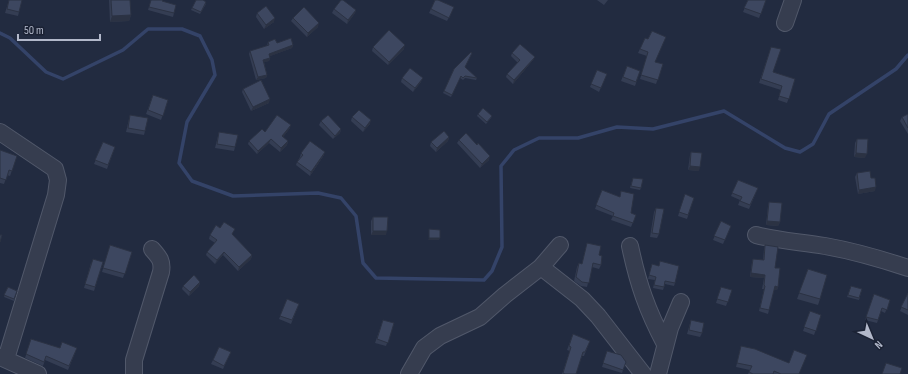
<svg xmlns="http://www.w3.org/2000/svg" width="908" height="374" font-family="'Sofia Sans Condensed',sans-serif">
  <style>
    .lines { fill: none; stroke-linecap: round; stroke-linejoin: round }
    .stream { stroke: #344368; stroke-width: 3.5 }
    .minor-casing { stroke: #51586a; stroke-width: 18 }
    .minor { stroke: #363d4f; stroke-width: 16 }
    .wall { fill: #343d53 }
    .shaded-wall { fill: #2b3243 }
    .building { fill: #3d4760; stroke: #2b3243 }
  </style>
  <rect width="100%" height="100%" fill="#222b40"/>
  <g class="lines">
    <path class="stream" d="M0 33 10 38 46 72 63 79 123 50 148 29H182L200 36 212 60 215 75 187 122 179 163 192 181 233 196 318 193 341 198 356 216 363 263 376 278 484 280 492 271 502 247 501 166 514 150 539 138H578L617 127 653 129 724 111 785 148 800 152 813 144 829 114 896 69 908 55"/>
    <g class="minor-casing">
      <path id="minor" d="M785 23 793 0
        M0 132 55 169 58 180 56 195 6 359
        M756 235C779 241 802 242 825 246 853 251 881 259 908 268
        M630 246C638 284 647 310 665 344
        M541 267 582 299 598 316 643 374
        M0 357 38 374
        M134 374V360L161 272C163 261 159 257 152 249
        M409 374 424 348 440 336 480 317 505 295 541 267 560 245
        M658 374 670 328 681 302"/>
    </g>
    <use href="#minor" class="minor"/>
  </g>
  <path class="wall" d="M9 0H22L18 16 5 13Z
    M109 0H130L131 15 129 21 110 22Z
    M151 0 162 1 174 13 173 17 148 10Z
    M435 0 452 11 447 21 429 13Z
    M597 0H608L604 5Z
    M748 0H766L759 18 743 12Z
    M206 4 200 14 191 10 192 8Z
    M334 9 356 10 355 13 347 24 332 13Z
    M257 13 274 22 264 29 256 17Z
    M293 18 318 27 307 37 291 21Z
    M645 38 655 62 663 64 656 84 640 79 647 56 638 53Z
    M268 42 293 45 292 48 270 56V58L269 61 264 62 267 75 266 78 256 80 249 54 250 51 267 46Z
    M373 47 404 49 388 65 372 51Z
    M771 47 773 72 795 79 787 103 778 100 781 90 759 83Z
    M512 53 535 57 533 60 513 84 506 77 507 74 518 63 511 56Z
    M627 66 640 71 635 86 621 81Z
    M465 67 477 78 476 80 465 78 463 80 460 78 451 97 443 93 454 69Z
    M597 70 607 74 599 92 590 87Z
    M402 78 421 82 413 92 401 82Z
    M243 89 269 103 251 111 242 92Z
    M153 95 168 100 161 120 146 114Z
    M478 114 492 116 491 118 486 124 477 116Z
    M908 114V134L900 121 902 117Z
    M130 115 145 131 144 135 126 132 129 119Z
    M352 117 370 124 363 132 351 121Z
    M321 121 341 129 340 133 333 139 319 125Z
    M290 128 283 137 288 141 287 145 280 152 269 143 257 154 248 144 249 141 265 132Z
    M219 132 235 147 234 151 215 148Z
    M449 137 448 141 436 152 430 146 431 142Z
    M857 139 865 158 854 157 855 143Z
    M459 140 489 160 480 168 457 143Z
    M103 142 115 147 107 169 94 164Z
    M0 150 17 156 10 176 7 175 4 184 0 183Z
    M691 152 699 171 688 170 690 155Z
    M301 153 324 155 310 176 296 165 297 162 300 157Z
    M857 173 871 178 875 191 858 194 855 177Z
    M633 178 641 188 640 190 630 188Z
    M738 180 758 188 749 209 738 205 740 200 731 196Z
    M602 190 620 197 621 191 631 213 636 215 631 227 611 220 613 216 595 209Z
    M685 194 694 198 687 219 678 216Z
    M769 202 780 222 778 226 766 225 768 206Z
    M656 208 659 234 657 238 650 237 654 212Z
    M373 217 386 235H371V221Z
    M721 221 731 226 723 244 713 240Z
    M220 228 235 229 232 234 252 255 251 259 238 271 223 255 215 264 206 255 207 252 215 243 209 239 210 235Z
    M587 243 599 255 601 265 599 269 592 267 587 287 581 286 574 281 577 267 579 263 582 264Z
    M110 245 132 252 123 278 102 272Z
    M765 245 775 268 778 287 777 290H774L768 314 759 311 764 289H762L764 278 750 277 752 262 753 259 763 260 764 249Z
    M660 261 675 283 674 286 665 284 663 290 653 288 655 280 648 279 652 264 659 266Z
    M103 262 94 291 84 288 91 263Z
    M808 269 820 299 818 305 797 299Z
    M200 282 199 286 189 296 182 289 183 286Z
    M851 286 862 289 859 300 847 297Z
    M8 287 17 291 14 301 4 297Z
    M721 287 732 290 726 306 716 303Z
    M908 293V315L900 311Z
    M874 294 890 300 885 313 881 311 877 323 865 320Z
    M287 299 299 304 291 324 279 319Z
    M810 311 821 315 814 335 803 331Z
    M383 320 394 323 386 346 375 343Z
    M691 320 702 333 700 337 687 334Z
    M573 334 590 341 584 356H582L576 374H562L570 351 567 350Z
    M31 339 60 348H77L68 370 45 360 43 366 25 358Z
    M741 346 799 374H748L750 370 736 367Z
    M607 351 626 362 622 373 602 367Z
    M229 356 223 369 211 364 213 360Z"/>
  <path class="shaded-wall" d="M356 10 355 13 347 24 348 20Z
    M131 15 129 21 110 22 112 16Z
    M275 18 274 22 264 29 266 25Z
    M319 23 318 27 307 37 308 33Z
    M293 45 292 48 268 57 269 54Z
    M405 45 404 49 388 65 389 62Z
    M535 57 533 60 513 84 514 80Z
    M270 58 269 61 262 63 263 60Z
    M267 75 266 78 256 80 258 77Z
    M423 78 421 82 413 92 415 88Z
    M270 99 269 103 251 111 253 107Z
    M371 120 370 124 363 132 365 128Z
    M291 125 290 128 281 140 282 136Z
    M341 129 340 133 333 139 335 136Z
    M449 137 448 141 436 152 437 148Z
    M271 139 269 143 257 154 258 151Z
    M288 141 287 145 280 152 281 148Z
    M325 152 324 155 310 176 311 172Z
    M856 153 867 154 865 158 854 157Z
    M490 156 489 160 480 168 482 164Z
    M690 166 700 167 699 171 688 170Z
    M876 187 875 191 858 194 859 190Z
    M767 221 780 222 778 226 766 225Z
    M373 231H387L386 235H371Z
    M429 238H440L439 240H428Z
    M224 252 223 255 215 264 217 260Z
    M252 255 251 259 238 271 239 267Z
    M751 273 765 275 764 278 750 277Z
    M200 282 199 286 189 296 190 292Z
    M775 286 778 287 777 290H774Z"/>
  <path class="building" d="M9 0H22L19 12 7 9Z
    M111 0H130L131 15 112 16Z
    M151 0H163L162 1 176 5 174 13 149 7Z
    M196 0H203L206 2 201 12 192 8Z
    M341 0H343L356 10 348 20 334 9Z
    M435 0H438L454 7 449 18 431 9Z
    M748 0H766L761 14 744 8Z
    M266 6 275 18 266 25 257 13Z
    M304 7 319 23 308 33 293 18Z
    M389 30 405 45 389 62 373 47Z
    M652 31 666 37 655 62 663 64 658 80 641 75 648 52 640 49 645 38 648 39Z
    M291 38 293 45 269 54 270 58 263 60 267 75 258 77 250 51 269 45 268 42 275 39 277 43Z
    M520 44 535 57 514 80 507 74 520 60 512 53Z
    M771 47 781 49 773 72 795 79 789 99 779 96 782 86 761 79Z
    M471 52 472 53 465 67 477 78 465 76 463 78 461 76 452 95 444 91 454 69Z
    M627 66 640 71 636 82 623 77Z
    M410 68 423 78 415 88 402 78Z
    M597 70 607 74 601 88 591 84Z
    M261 80 270 99 253 107 243 89Z
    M153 95 168 100 163 116 148 110Z
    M483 108 492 116 487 122 478 114Z
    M359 110 371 120 365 128 352 117Z
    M908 114V128L902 117Z
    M130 115 148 118 145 131 128 128Z
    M277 115 291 125 282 136 288 141 281 148 271 139 258 151 249 141 262 129 265 132Z
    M328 115 341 129 335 136 321 121Z
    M444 131 449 137 437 148 431 142Z
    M219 132 238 135 235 147 217 144Z
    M466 133 477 145 478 143 490 156 482 164 459 140Z
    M857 139H868L867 154 856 153Z
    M310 141 325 152 311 172 297 162 303 155 301 153Z
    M103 142 115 147 108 165 95 160Z
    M0 150 17 156 12 171 9 170 6 180 0 178Z
    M691 152 702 153 700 167 690 166Z
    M870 171 871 178H875L876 187 859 190 857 173Z
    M633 178 643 179 641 188 631 186Z
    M738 180 758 188 750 205 740 201 742 197 732 193Z
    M602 190 620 197 621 191 634 194 631 213 636 215 633 223 613 216 614 213 596 205Z
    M685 194 694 198 688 215 679 212Z
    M769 202 782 203 780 222 767 221Z
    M656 208 664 209 659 234 652 233Z
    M373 217H388L387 231H373Z
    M721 221 731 226 725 240 714 236Z
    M224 222 235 229 232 234 252 255 239 267 224 252 217 260 207 252 217 240 210 235 216 225 220 228Z
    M429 229 440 230V238H429Z
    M0 235H2L0 242Z
    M587 243 601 246 599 255 602 256 601 265 593 263 589 283 582 282 576 277 579 263 582 264Z
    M110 245 132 252 125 274 103 268Z
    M765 245 778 247 775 268H780L778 287 775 286 769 310 760 308 765 286 764 285 765 275 751 273 753 259 764 260Z
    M93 259 103 262 95 287 85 284Z
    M660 261 679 266 675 283 665 281 664 287 654 285 656 277 649 275 652 264 659 266Z
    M808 269 827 275 820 299 799 293Z
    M194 275 200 282 190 292 183 286Z
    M851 286 862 289 859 298 848 295Z
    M8 287 17 291 14 299 4 295Z
    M721 287 732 290 728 302 717 299Z
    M908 293V310L901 307Z
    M874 294 890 300 887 310 882 308 878 320 866 317Z
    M287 299 299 304 292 320 280 316Z
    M810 311 821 315 816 331 804 327Z
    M383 320 394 323 388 343 377 339Z
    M691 320 704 323 702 333 689 330Z
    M573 334 590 341 585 352H583L576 374H565L563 373 571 347 569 346Z
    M31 339 60 348 62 342 77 348 69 366 46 356 44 362 26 354Z
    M741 346 755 349 789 363 794 350 807 355 799 374H781L774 371 773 374H753L749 372 752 366 737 363Z
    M219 347 231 352 224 366 213 360Z
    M607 351 621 355 626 362 623 370 603 363Z
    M886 363 902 368 900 374H882Z"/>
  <g transform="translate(872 338) rotate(136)" stroke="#1b2234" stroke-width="3" paint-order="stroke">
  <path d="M0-3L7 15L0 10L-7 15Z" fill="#b2b8ca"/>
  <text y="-6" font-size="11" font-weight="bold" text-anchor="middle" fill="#b2b8ca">N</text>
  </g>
  <path d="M18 34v6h82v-6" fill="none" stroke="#b2b8ca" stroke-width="2"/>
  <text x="24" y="34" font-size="12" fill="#b2b8ca" stroke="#1b2234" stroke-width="3" paint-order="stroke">50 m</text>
</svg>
